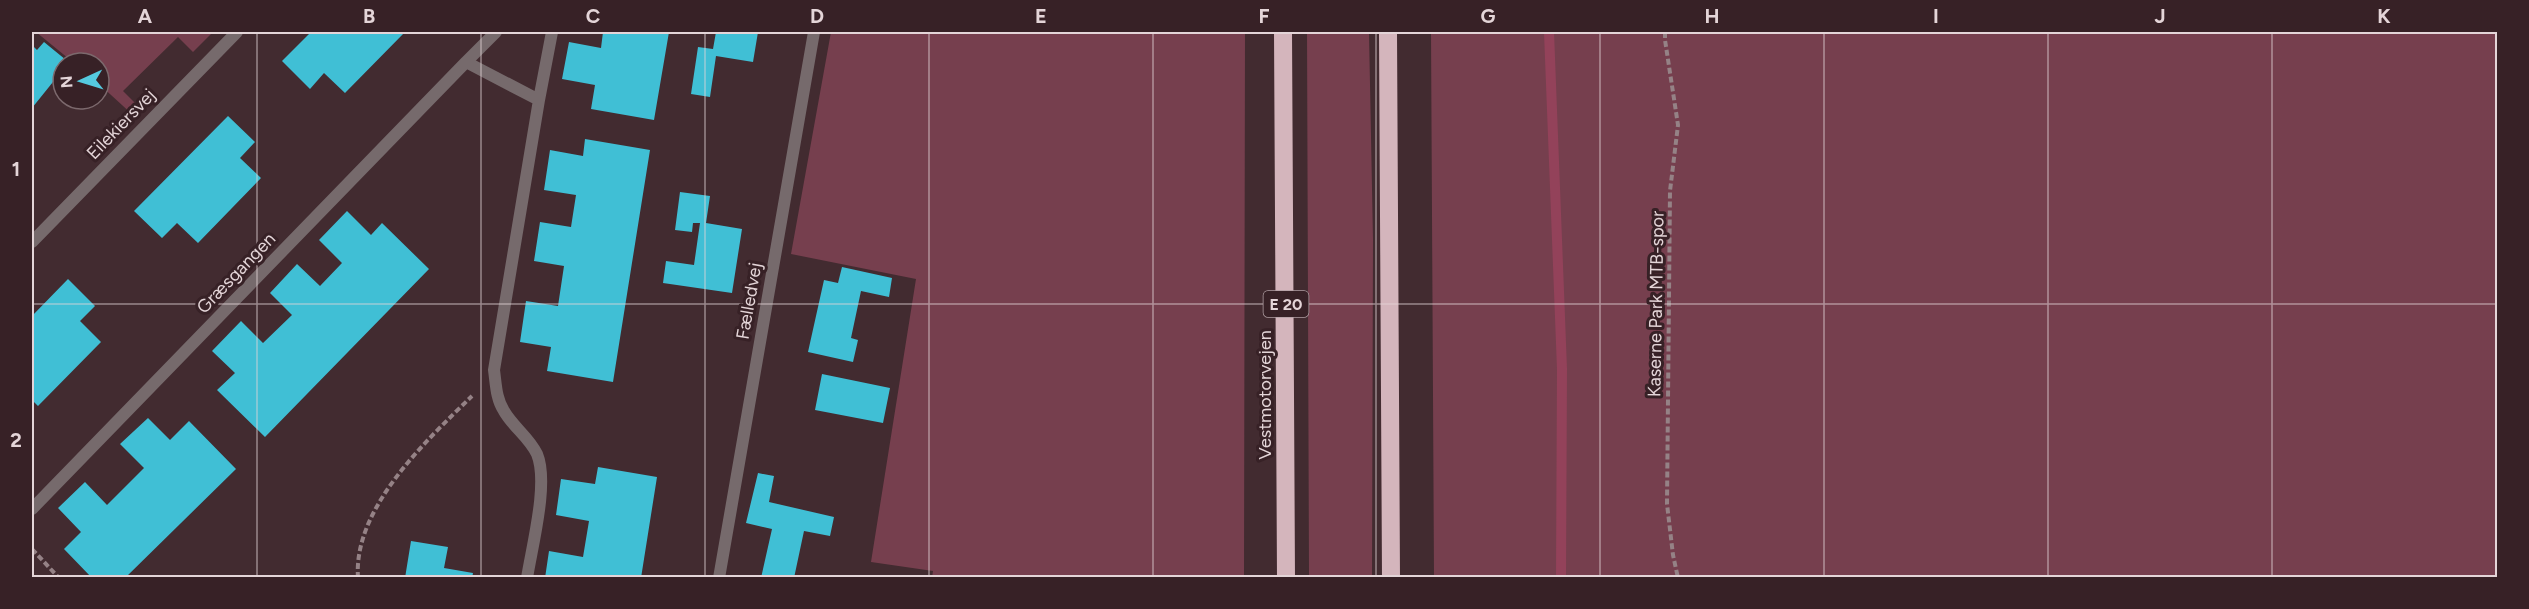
<svg xmlns="http://www.w3.org/2000/svg" width="2529" height="609" font-family="Figtree,sans-serif">
  <style>
    .green { fill: #763f4e }
    .lines { fill: none; stroke-linecap: round; stroke-linejoin: round }
    .stream { stroke: #93425a; stroke-width: 10 }
    .building { fill: #40bfd5 }
    .path { stroke: #958286; stroke-width: 4; stroke-dasharray: 6 3; stroke-linecap: butt }
    .street { stroke: #766a6c; stroke-width: 12 }
    .highway { stroke: #d4b5bc; stroke-width: 18 }
    .grid { fill: none; stroke: #e4d5d8; stroke-width: 1.5; stroke-opacity: 0.55 }
    .labels { text-anchor: middle; dominant-baseline: central; stroke-width: 6; stroke-linejoin: round; paint-order: stroke }
    .shield { fill: #372126; stroke: #b09fa3; stroke-width: 1.5 }
    .shield-label { font-size: 16px; font-weight: bold; fill: #e4d5d8 }
    .street-label { font-size: 18px; fill: #e4d5d8; stroke: #372126 }
    .neatline { fill: none; stroke: #e4d5d8; stroke-width: 2 }
    .grid-label { font-size: 20px; text-anchor: middle; font-weight: bold; fill: #e4d5d8 }
  </style>
  <rect width="100%" height="100%" fill="#422b30"/>
  <path class="green" d="M36 32H213L193 52 178 37 123 91 141 109 134 116 99 84V63H74Z
    M831 32H1245L1244 577 932 578 933 571 871 562 916 279 791 254Z
    M1307 32H1369L1373 240 1372 577H1309Z
    M1431 32H2497V577H1434Z"/>
  <g class="lines">
    <path class="stream" d="M1549 32 1562 369 1561 578"/>
  </g>
  <path class="building" d="M311 32H405L345 93 324 73 310 89 282 61Z
    M603 32H669L654 120 591 109 595 85 562 79 569 42 601 48Z
    M716 32H758L753 62 716 56 710 97 691 94 698 47 713 49Z
    M44 42 66 60 58 69 61 72 32 108V45L37 50Z
    M228 116 255 142 240 158 261 178 198 243 177 223 162 238 134 211Z
    M585 139 650 150 613 382 547 371 551 347 520 342 526 301 558 306 564 266 534 261 540 222 571 227 576 195 544 190 550 150 583 156Z
    M680 192 710 196 706 223 742 229 732 293 663 283 666 261 694 265 700 223H693L692 232 675 230Z
    M347 211 371 235 382 223 429 269 265 437 217 390 235 373 212 351 241 321 263 343 292 315 270 293 297 264 320 286 342 263 319 240Z
    M842 267 892 278 889 297 861 291 851 338 858 340 853 362 808 352 824 280 838 283Z
    M68 279 95 306 80 321 101 342 38 406 32 400V316Z
    M822 374 890 388 883 423 815 410Z
    M148 418 170 440 189 421 236 469 125 578H92L64 549 81 532 58 508 85 482 107 505 144 468 120 444Z
    M598 467 657 477 641 578H545L549 551 583 557 589 521 556 515 561 479 595 484Z
    M758 473 774 476 769 502 834 517 830 536 804 531 794 578H761L772 529 746 523Z
    M411 541 448 547 444 568 473 573 472 578H405Z"/>
  <g class="lines">
    <path class="path" d="M1665 32V40L1678 125 1670 191 1667 504 1673 555 1678 578
      M32 549 59 578
      M358 578C353 508 426 441 472 396"/>
    <path class="street" d="M466 62 496 32
      M539 100 552 32
      M32 242 237 32
      M32 509 466 62 539 100 494 370C496 384 496 399 504 411 513 427 529 437 537 454 549 483 532 546 527 578
      M719 578 814 32"/>
    <path class="highway" d="M1283 32 1286 578
      M1388 32 1391 578"/>
  </g>
  <path class="grid" d="M257 32V578M481 32V578M705 32V578M929 32V578M1153 32V578M1376 32V578M1600 32V578M1824 32V578M2048 32V578M2272 32V578M32 304H2498"/>
  <g class="labels">
    <rect class="shield" x="1263.5" y="291" width="45" height="26" rx="4.5"/>
    <g class="shield-label">
      <text x="1286" y="304">E 20</text>
    </g>
    <g class="street-label">
      <text transform="translate(121 124) rotate(-46)">Eilekiersvej</text>
      <text transform="translate(236 273) rotate(-46)">Græsgangen</text>
      <text transform="translate(749 301) rotate(-80)">Fælledvej</text>
      <text transform="translate(1656 304) rotate(-89)">Kaserne Park MTB-spor</text>
      <text transform="translate(1265 395) rotate(-90)">Vestmotorvejen</text>
    </g>
  </g>
  <rect width="2529" height="609" fill="none" stroke="#372126" stroke-width="66"/>
  <g transform="translate(81 81) rotate(266)"><circle r="28" fill="#372126" stroke="#7c696d" stroke-width="1.5"/>
  <path d="M0-4.5L10 22L0 15L-10 22Z" fill="#55cadf"/>
  <text y="-9" font-size="16" font-weight="bold" text-anchor="middle" fill="#e4d5d8">N</text>
  </g>
  <rect x="33" y="33" width="2463" height="543" class="neatline"/>
  <g class="grid-label">
    <text x="145" y="23">A</text>
    <text x="369" y="23">B</text>
    <text x="593" y="23">C</text>
    <text x="817" y="23">D</text>
    <text x="1041" y="23">E</text>
    <text x="1264" y="23">F</text>
    <text x="1488" y="23">G</text>
    <text x="1712" y="23">H</text>
    <text x="1936" y="23">I</text>
    <text x="2160" y="23">J</text>
    <text x="2384" y="23">K</text>
    <text x="16" y="176">1</text>
    <text x="16" y="447">2</text>
  </g>
</svg>
